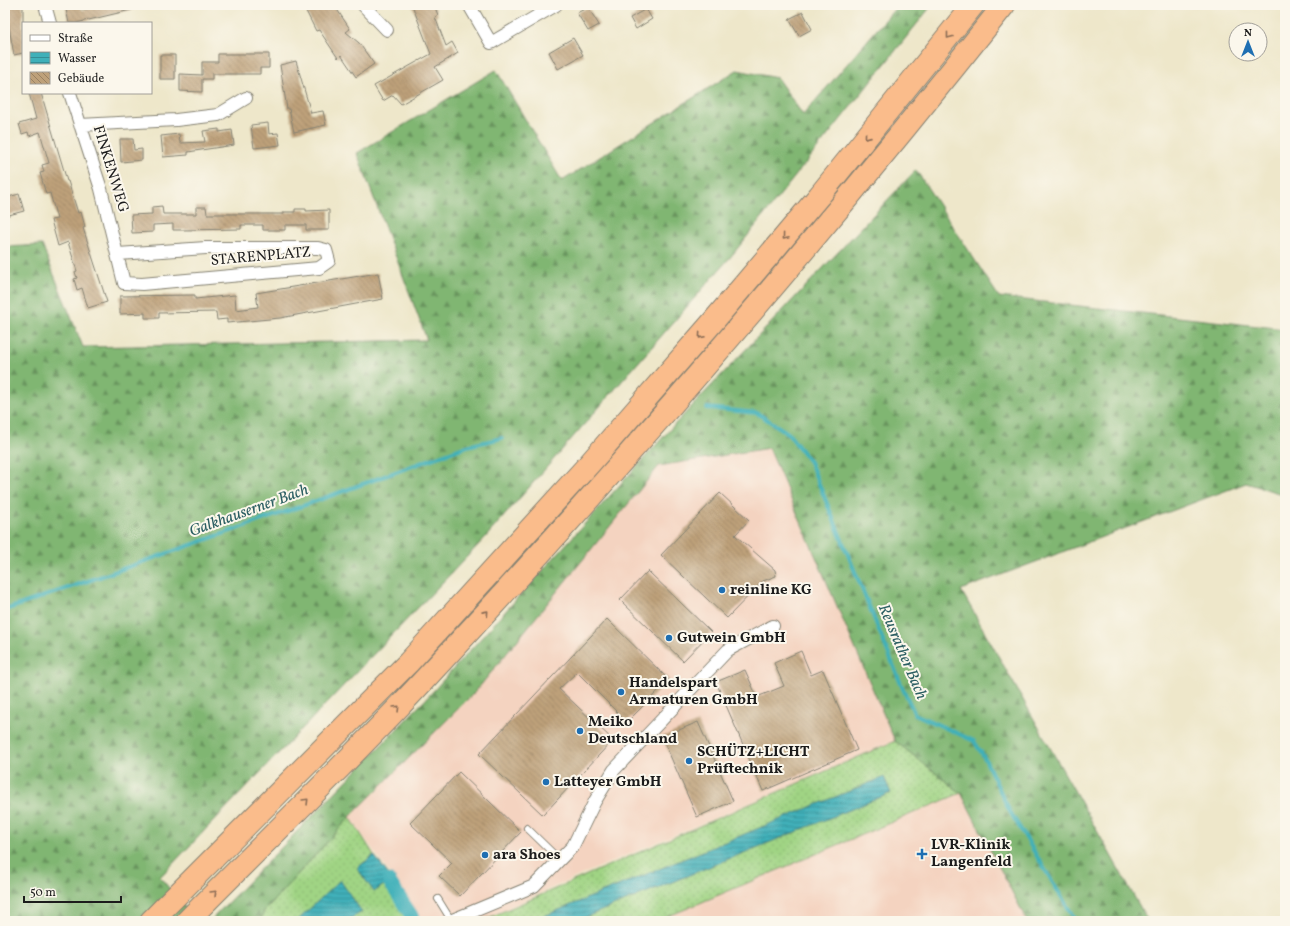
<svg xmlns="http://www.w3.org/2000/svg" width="1290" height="926" font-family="Vollkorn,serif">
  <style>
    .built { fill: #f4d3c0 }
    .grass { fill: url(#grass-dots); stroke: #5e7850 }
    .forest { fill: url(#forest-firs); stroke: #4e6947 }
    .water { fill: url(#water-rules); stroke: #2e666a }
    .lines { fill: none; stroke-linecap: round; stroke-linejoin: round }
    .stream { stroke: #3fb0b9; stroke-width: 4 }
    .canal { stroke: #3fb0b9; stroke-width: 14 }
    .building { fill: url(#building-back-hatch) }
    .lane-casing { stroke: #858273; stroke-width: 8 }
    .street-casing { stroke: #858273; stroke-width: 14 }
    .highway-casing { stroke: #858273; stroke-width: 24 }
    .lane { stroke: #fff; stroke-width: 6 }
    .street { stroke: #fff; stroke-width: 12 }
    .highway { stroke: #fabc8b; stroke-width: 22 }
    .oneway { stroke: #8b6c54 }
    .poi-dot { fill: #1f6fb2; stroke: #fbf7ec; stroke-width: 1.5 }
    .labels { text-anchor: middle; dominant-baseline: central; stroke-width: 4; stroke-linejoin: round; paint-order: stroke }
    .street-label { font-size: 15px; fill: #1c1c1c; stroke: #fbf7ec }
    .poi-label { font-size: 15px; font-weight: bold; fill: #1c1c1c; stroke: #fbf7ec; text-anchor: start }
    .water-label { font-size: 16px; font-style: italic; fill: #2c5f63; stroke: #fbf7ec }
  </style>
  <defs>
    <pattern id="grass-dots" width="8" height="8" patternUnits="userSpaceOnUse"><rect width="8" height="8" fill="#a0d484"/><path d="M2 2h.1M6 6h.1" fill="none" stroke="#89b571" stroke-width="1.8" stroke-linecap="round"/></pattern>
    <pattern id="forest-firs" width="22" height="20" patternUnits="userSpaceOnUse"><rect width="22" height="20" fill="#80b672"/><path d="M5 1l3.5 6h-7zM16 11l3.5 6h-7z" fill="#68935d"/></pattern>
    <pattern id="water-rules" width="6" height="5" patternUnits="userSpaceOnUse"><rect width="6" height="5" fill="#3fb0b9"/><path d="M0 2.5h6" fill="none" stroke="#348e96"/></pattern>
    <pattern id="building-back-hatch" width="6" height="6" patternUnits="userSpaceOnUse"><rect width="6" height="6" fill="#bea17a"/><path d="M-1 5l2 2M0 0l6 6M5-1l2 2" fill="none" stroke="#9a8263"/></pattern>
  </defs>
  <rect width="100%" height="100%" fill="#fbf7ec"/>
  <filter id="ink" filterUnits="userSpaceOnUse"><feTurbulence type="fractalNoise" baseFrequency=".025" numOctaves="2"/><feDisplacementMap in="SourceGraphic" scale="8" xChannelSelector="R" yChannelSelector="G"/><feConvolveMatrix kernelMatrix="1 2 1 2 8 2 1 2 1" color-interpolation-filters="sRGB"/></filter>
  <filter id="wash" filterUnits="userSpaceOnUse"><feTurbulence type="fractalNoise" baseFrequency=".012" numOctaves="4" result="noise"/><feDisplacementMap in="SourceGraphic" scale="16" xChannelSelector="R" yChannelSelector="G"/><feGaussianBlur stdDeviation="0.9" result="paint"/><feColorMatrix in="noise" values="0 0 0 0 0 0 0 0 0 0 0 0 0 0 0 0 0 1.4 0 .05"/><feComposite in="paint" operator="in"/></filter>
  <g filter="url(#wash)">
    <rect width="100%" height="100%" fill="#eee7ca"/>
    <path class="built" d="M769 448 895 741 583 874 479 921H423L350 817 476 691 659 466Z
      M987 782 1067 921H673L671 915Z"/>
    <path class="grass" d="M895 741 961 793 657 921H481Z
      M350 817 374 855 357 868 374 891 386 883 410 921H260L264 911Z"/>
    <path class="forest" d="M898 5H932L733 254 484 539 160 877 196 921H5V247L42 245 83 347 427 340 357 153 496 70 562 181 737 70 777 78 803 115Z
      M916 170 999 297 1285 329V495L1246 483 961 590 1148 921H1027L961 793 895 741 769 448 659 466 476 691 350 817 264 911 260 921H210L426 699 676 423Z"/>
    <path class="water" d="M884 777 891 793 576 921H532Z
      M374 855 392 879 374 892 357 868Z
      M340 880 362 912 346 921H297Z"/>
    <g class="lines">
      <path class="stream" d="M707 408 757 413 788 433 810 462 903 689 915 714 974 741 984 757 1009 810 1076 921
        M5 610 305 505 467 446 502 438"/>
      <path class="canal" d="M389 881 415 921"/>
    </g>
    <g id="blocks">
      <path class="building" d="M5 5H23V53L14 55 7 16H5Z
        M65 5H81L82 10 103 5H135V9L76 23H69Z
        M303 5H334L350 29 346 32 359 43 374 64 356 77 341 55 338 58 319 30 316 31Z
        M412 5H434L438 15 435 17 446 46 452 42 458 53 435 67 443 80 401 104 393 95 383 101 374 86 431 54Z
        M588 7 599 25 588 31 577 13Z
        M646 9 652 19 636 29 630 18Z
        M803 12 812 29 799 36 789 19Z
        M573 38 583 55 558 69 549 52Z
        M218 54H269V68H260V74H212V79H202V92L180 91V74L202 75V62H218Z
        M160 55H175V79H160Z
        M296 61 311 113 323 111 326 125 294 132 289 109H287L280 65Z
        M29 93H41L67 181H68L78 213 81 212 85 227 83 228 107 302 88 308 82 288 77 290 74 279 77 278 75 272 77 271 68 242 58 246 51 220 57 219 50 193 46 194 40 173 44 172 42 165 49 163 40 132 29 136 28 132 22 134 19 124 36 119Z
        M268 123 269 134 278 133 280 145 254 148 251 125Z
        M219 129V132L232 130 234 145 188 152V155L163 157 161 136 179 134 180 143 205 142 203 131Z
        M120 139H133L134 150 142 149V160L121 162Z
        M19 194 24 211 5 216V198Z
        M162 206 163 214H196V207H206L207 214H284V212H295V209H306V211L329 210V230H306V225H285V230H263V225H241V229L182 230H173V224L153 225V232L132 233 131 215 152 214V207Z
        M378 273 383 299 280 318 227 323V319L217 320 216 312 159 313V318H145V313L120 314V296L195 295V299L235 295 236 310 258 307 256 293Z
        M720 493 749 520 735 535 775 570 776 576 763 581 727 618 661 555Z
        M648 571 711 632 683 661 620 600Z
        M607 619 669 680 627 722 577 672 559 689 613 740 543 815 479 754Z
        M801 651 811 675 823 670 857 750 763 791 716 682 745 670 757 697 784 686 774 663Z
        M698 722 733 801 697 817 662 737Z
        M459 772 521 832 460 896 439 876 452 863 410 823Z"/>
    </g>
  </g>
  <g filter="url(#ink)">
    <use href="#blocks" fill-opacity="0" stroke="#858273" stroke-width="1"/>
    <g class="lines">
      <g class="lane-casing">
        <path id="lane" d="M527 828 560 860
          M438 899 451 920"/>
      </g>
      <g class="street-casing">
        <path id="street" d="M45 5 50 23
          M363 5 387 30
          M469 5 491 43 556 5
          M70 93 101 189 124 283 142 284 319 268 329 261 326 250 318 248H206L118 254
          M80 125 176 120 218 115 246 98
          M450 921 534 886 573 846 595 801 614 770 728 650 773 626"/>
      </g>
      <g class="highway-casing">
        <path id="highway" d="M151 921 408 663 590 463 711 324 819 196 973 5
          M187 921C266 841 348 762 425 679 627 462 820 237 1004 5"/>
      </g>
      <use href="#lane" class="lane"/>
      <use href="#street" class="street"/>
      <use href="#highway" class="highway"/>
    </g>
    <defs><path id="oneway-chevron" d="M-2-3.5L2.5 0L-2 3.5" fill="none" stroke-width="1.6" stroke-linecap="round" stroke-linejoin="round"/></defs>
    <g class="oneway">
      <use href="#oneway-chevron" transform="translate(949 36) rotate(128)"/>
      <use href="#oneway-chevron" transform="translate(867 137) rotate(129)"/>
      <use href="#oneway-chevron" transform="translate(785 237) rotate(130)"/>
      <use href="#oneway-chevron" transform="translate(701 336) rotate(131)"/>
      <use href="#oneway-chevron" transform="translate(486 613) rotate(-48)"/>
      <use href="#oneway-chevron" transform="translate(397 708) rotate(-45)"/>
      <use href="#oneway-chevron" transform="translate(306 801) rotate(-45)"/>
      <use href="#oneway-chevron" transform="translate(214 893) rotate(-45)"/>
    </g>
  </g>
  <g class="poi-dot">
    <circle cx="722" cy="590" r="4"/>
    <circle cx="669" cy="638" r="4"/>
    <circle cx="621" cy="692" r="4"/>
    <circle cx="580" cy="731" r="4"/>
    <circle cx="689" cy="761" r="4"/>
    <circle cx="546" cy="782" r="4"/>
    <path d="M920 848h4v4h4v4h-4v4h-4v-4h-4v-4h4z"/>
    <circle cx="485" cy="855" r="4"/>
  </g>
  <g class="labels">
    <g class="street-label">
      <text transform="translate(110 169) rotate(73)">FINKENWEG</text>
      <text transform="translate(261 257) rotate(-5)">STARENPLATZ</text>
    </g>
    <g class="poi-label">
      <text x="730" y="590">reinline KG</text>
      <text x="677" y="638">Gutwein GmbH</text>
      <text x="629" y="683">Handelspart<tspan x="629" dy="17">Armaturen GmbH</tspan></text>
      <text x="588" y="722">Meiko<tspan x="588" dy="17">Deutschland</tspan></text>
      <text x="697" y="752">SCHÜTZ+LICHT<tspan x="697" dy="17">Prüftechnik</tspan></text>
      <text x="554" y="782">Latteyer GmbH</text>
      <text x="931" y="845">LVR-Klinik<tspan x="931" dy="17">Langenfeld</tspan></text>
      <text x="493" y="855">ara Shoes</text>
    </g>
    <g class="water-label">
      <text transform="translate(249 511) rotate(-20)">Galkhauserner Bach</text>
      <text transform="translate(902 652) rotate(67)">Reusrather Bach</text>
    </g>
  </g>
  <rect width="1290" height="926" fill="none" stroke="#fbf7ec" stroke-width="20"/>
  <rect x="22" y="22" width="130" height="72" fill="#fbf7ec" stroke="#a29f99"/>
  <rect x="30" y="35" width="20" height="6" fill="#ffffff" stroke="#a29f99"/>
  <text x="58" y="42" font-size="12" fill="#1c1c1c">Straße</text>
  <rect x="30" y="52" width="20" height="12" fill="url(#water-rules)" stroke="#a29f99"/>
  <text x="58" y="62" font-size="12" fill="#1c1c1c">Wasser</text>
  <rect x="30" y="72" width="20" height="12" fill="url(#building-back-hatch)" stroke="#a29f99"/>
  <text x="58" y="82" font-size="12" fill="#1c1c1c">Gebäude</text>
  <g transform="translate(1248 42)"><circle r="19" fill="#fbf7ec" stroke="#a29f99"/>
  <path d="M0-3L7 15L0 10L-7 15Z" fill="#1f6fb2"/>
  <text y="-6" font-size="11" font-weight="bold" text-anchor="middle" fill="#1c1c1c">N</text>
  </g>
  <path d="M24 896v6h97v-6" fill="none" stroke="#1c1c1c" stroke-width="2"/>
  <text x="30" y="896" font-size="12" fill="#1c1c1c" stroke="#fbf7ec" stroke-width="3" paint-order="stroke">50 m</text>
</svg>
